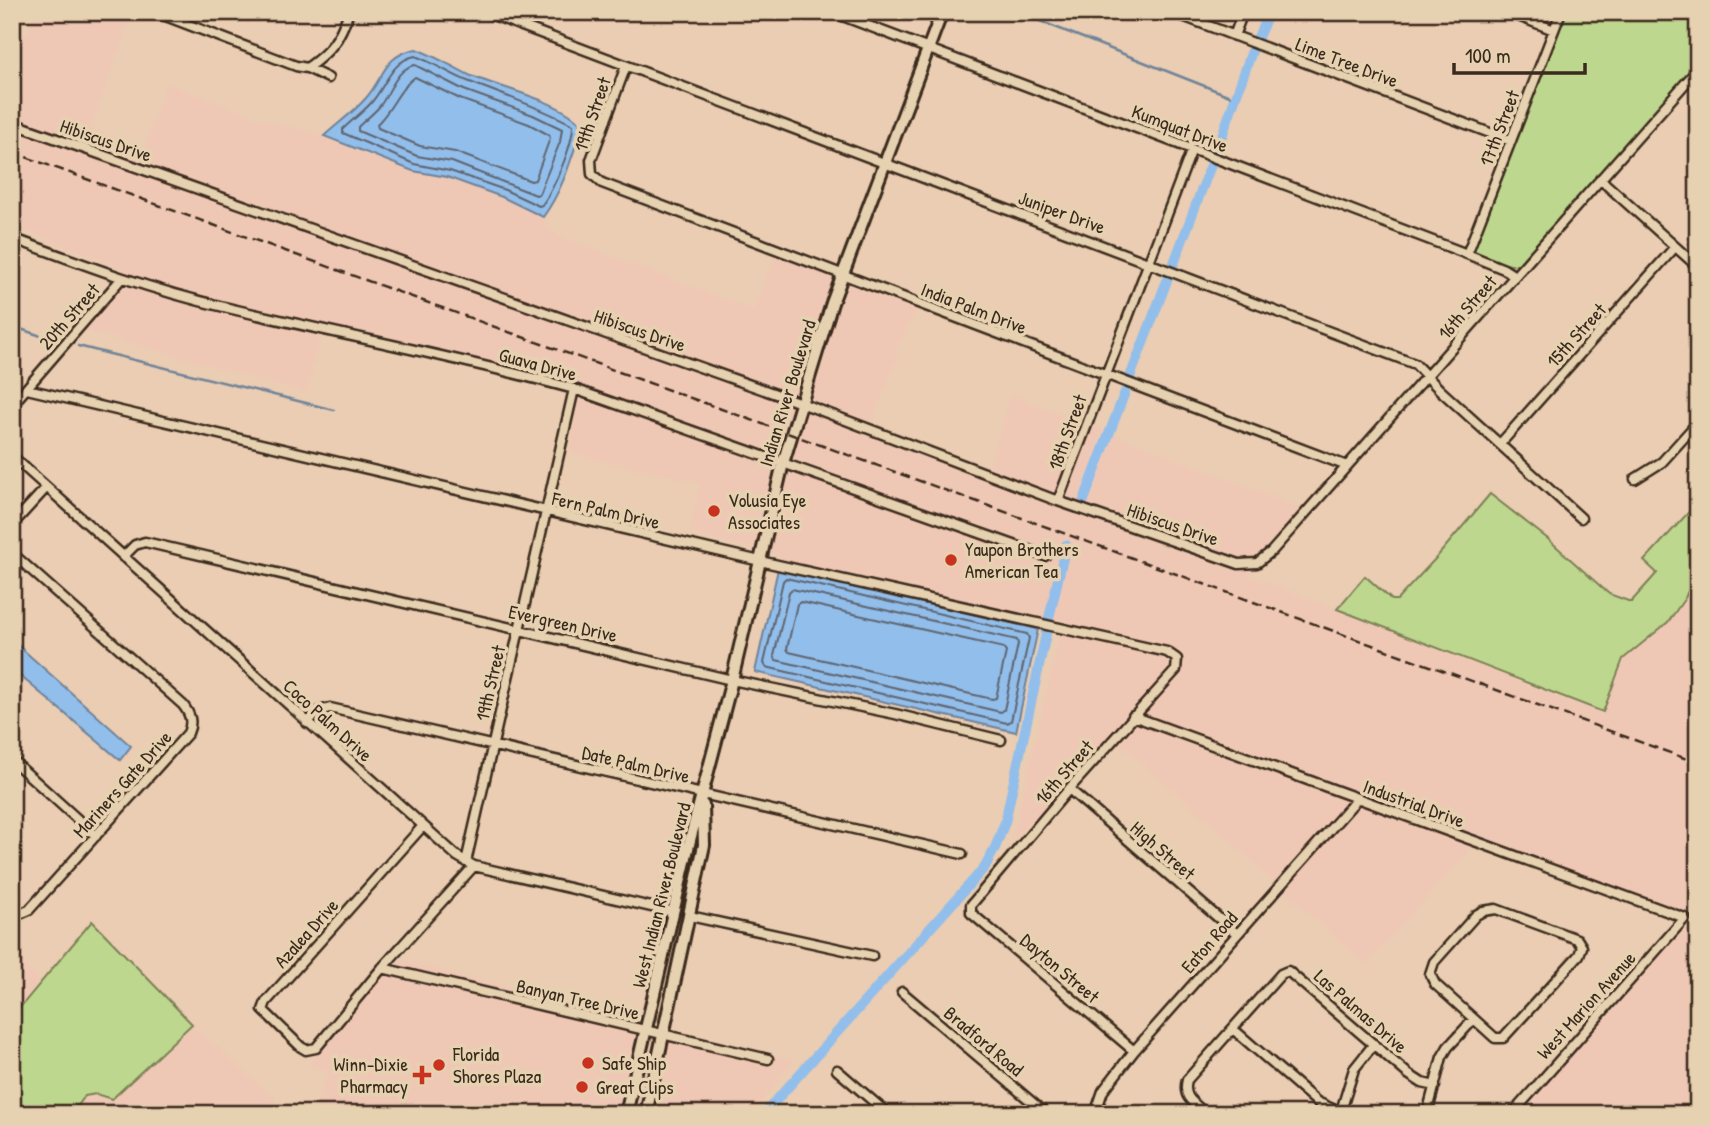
<svg xmlns="http://www.w3.org/2000/svg" width="1710" height="1126" font-family="'Patrick Hand',sans-serif">
  <style>
    .built { fill: #efc8b5 }
    .green { fill: #bed78e; stroke: #7c8056; stroke-width: 2 }
    .water { fill: #92beeb; stroke: #6f8399; stroke-width: 2 }
    .lines { fill: none; stroke-linecap: round; stroke-linejoin: round }
    .shore { stroke: #5e6570; stroke-width: 2 }
    .stream { stroke: #6f8399; stroke-width: 2.5 }
    .canal { stroke: #92beeb; stroke-width: 10 }
    .minor-casing { stroke: #3b2a1e; stroke-width: 13 }
    .secondary-casing { stroke: #3b2a1e; stroke-width: 16 }
    .minor { stroke: #e6d1b0; stroke-width: 8 }
    .secondary { stroke: #e6d1b0; stroke-width: 10 }
    .rail { stroke: #3b2a1e; stroke-width: 2.5; stroke-dasharray: 10 5; stroke-linecap: butt }
    .poi-dot { fill: #c8321e; stroke: #e6d1b0; stroke-width: 2.5 }
    .labels { text-anchor: middle; dominant-baseline: central; stroke-width: 7; stroke-linejoin: round; paint-order: stroke }
    .street-label { font-size: 19px; fill: #3b2a1e; stroke: #e6d1b0 }
    .poi-label { font-size: 19px; fill: #3b2a1e; stroke: #e6d1b0; text-anchor: start }
  </style>
  <rect width="100%" height="100%" fill="#eacdb2"/>
  <filter id="ink" filterUnits="userSpaceOnUse"><feTurbulence type="fractalNoise" baseFrequency=".0143" numOctaves="2"/><feDisplacementMap in="SourceGraphic" scale="14" xChannelSelector="R" yChannelSelector="G"/><feConvolveMatrix kernelMatrix="1 2 1 2 8 2 1 2 1" color-interpolation-filters="sRGB"/></filter>
  <g filter="url(#ink)">
    <path class="built" d="M38 12H132L91 128 142 152 167 83 265 121 339 140 413 171 447 177 502 197 541 215 554 234 753 310 780 245 840 267 826 305 778 461 757 550 690 533 700 483 569 453 580 385 323 327 306 393 73 327 123 268 12 225V31L27 36Z
      M850 271 922 298 896 351 899 353 869 429 989 470 1012 395 1072 418 1312 512 1249 575 1531 686 1603 712 1623 659 1644 641 1698 568V1114H1510L1575 1042 1679 918 1473 847 1365 965 1218 830 1113 738 1011 843 1060 634 778 569 780 555 767 552 788 464 837 305Z
      M12 951 42 984 12 1017Z
      M400 960 643 1022 621 1114H315L326 1072 309 1066 365 996Z
      M192 1024 276 1100 270 1114H72L85 1096 96 1094 112 1099Z
      M653 1025 661 1027 641 1114H631Z
      M671 1029 795 1061 757 1106 753 1114H652Z"/>
    <path class="green" d="M1565 12H1676L1698 21V63L1518 265C1502 266 1488 258 1475 251L1474 244Z
      M1490 494 1548 539 1609 594 1631 602 1657 573 1644 561 1698 502V568L1685 598 1668 622 1623 659 1603 712 1337 609 1365 576 1392 600H1397L1436 558Z
      M92 921 192 1024 112 1099 96 1094 85 1096 72 1114H12V1017Z"/>
    <path class="water" d="M416 49C435 56 451 66 469 75 497 87 566 102 582 126 572 157 563 190 543 217L502 197 447 177 413 171 324 136C338 123 354 112 366 98 385 76 383 56 416 49Z
      M778 569 1038 629 1016 732 755 672Z
      M12 640 131 746 120 760 12 669Z"/>
    <g class="lines">
      <path class="shore" d="M415 56C435 63 451 75 470 82 505 96 540 107 573 125 573 145 554 189 542 205L539 206 505 190 450 171 414 164 343 133V129C352 120 363 112 371 103 386 86 391 61 415 56Z
        M415 65 464 90 533 115 562 129 560 142 539 194 536 195 452 162 417 156 358 131V127C365 120 373 114 379 107 390 94 396 68 415 65Z
        M415 77 460 99 529 124 549 135 550 138 535 180 531 181 455 152 420 146 378 128 377 124C392 110 399 88 415 77Z
        M786 578 1027 634 1029 638 1011 721 1007 723 766 667 764 663 783 581Z
        M792 589 1017 640 1018 644 1004 710 1001 712 776 660 774 656 789 592Z
        M801 602 1004 648 1006 652 996 698 992 699 789 652 787 649 797 604Z"/>
      <path class="stream" d="M1017 12 1235 98
        M12 326 44 337
        M78 346 334 410"/>
      <path class="canal" d="M1258 37 1269 12
        M1217 150 1252 51
        M1174 263 1211 165
        M1130 377 1168 278
        M1084 500 1125 392
        M1049 618 1066 545
        M764 1114 985 867 995 848 1005 822 1046 634"/>
      <g class="minor-casing">
        <path id="minor" d="M155 12 296 66 307 68 328 78
          M485 12 1415 364 1440 390 1581 518
          M832 12 1467 254 1504 269 1515 276
          M1172 12 1511 141
          M1508 12 1554 30
          M1234 36 1243 12
          M626 66 591 160 592 174 602 183 1347 466
          M307 68C331 51 339 40 349 12
          M12 123 801 403 1058 501 1239 564 1257 563 1272 551 1698 69
          M1600 179 1698 267
          M12 238C82 264 151 290 224 307 340 335 459 357 574 389L1045 556
          M1467 254 1561 12
          M27 389 760 561 1167 652 1177 659 1176 670 1069 789 971 905V913L1134 1051
          M12 405 121 279
          M1500 444 1675 247
          M12 456 457 856 474 866 673 912
          M1635 479 1662 462 1698 422
          M1058 501 1192 149
          M12 525 46 488
          M12 553 183 705C190 714 193 722 188 733L29 910 22 913 12 912
          M123 557 135 545 145 542 732 680 895 714 1001 740
          M1133 716 1685 918 1512 1114
          M307 723 319 711 330 708 962 854
          M12 760 96 836
          M1069 789 1237 934
          M422 827 266 1002 263 1010 301 1047 306 1050 316 1048 382 968 474 866
          M466 862 574 389
          M1496 909 1577 939 1582 947 1579 955 1503 1038H1495L1474 1019 1435 984 1430 974 1434 962 1476 915 1483 911Z
          M690 916 872 956
          M382 968 768 1059
          M902 992 1046 1114
          M1233 1029 1317 1102 1341 1113
          M837 1070 888 1114
          M1095 1114 1103 1091 1134 1051 1357 799
          M1206 1114C1194 1103 1182 1098 1187 1080L1281 974 1288 971 1408 1074 1422 1083 1435 1086
          M1340 1114 1354 1069 1374 1044
          M1427 1114 1442 1057 1448 1047 1474 1019"/>
      </g>
      <g class="secondary-casing">
        <path id="secondary" d="M626 1114 690 840 732 680 783 463 832 303 942 12
          M646 1114 704 845 703 805"/>
      </g>
      <use href="#minor" class="minor"/>
      <use href="#secondary" class="secondary"/>
      <path class="rail" d="M12 152 1698 763"/>
    </g>
  </g>
  <g class="poi-dot">
    <circle cx="714" cy="511" r="7"/>
    <circle cx="951" cy="560" r="7"/>
    <circle cx="588" cy="1063" r="7"/>
    <circle cx="439" cy="1065" r="7"/>
    <path d="M418.5 1064.5h7v7h7v7h-7v7h-7v-7h-7v-7h7z"/>
    <circle cx="582" cy="1087" r="7"/>
  </g>
  <g class="labels">
    <g class="street-label">
      <text transform="translate(1347 62) rotate(21)">Lime Tree Drive</text>
      <text transform="translate(592 114) rotate(-71)">19th Street</text>
      <text transform="translate(1180 128) rotate(21)">Kumquat Drive</text>
      <text transform="translate(1499 128) rotate(-69)">17th Street</text>
      <text transform="translate(106 140) rotate(19)">Hibiscus Drive</text>
      <text transform="translate(1062 212) rotate(20)">Juniper Drive</text>
      <text transform="translate(1467 307) rotate(-49)">16th Street</text>
      <text transform="translate(974 308) rotate(21)">India Palm Drive</text>
      <text transform="translate(69 316) rotate(-49)">20th Street</text>
      <text transform="translate(640 330) rotate(19)">Hibiscus Drive</text>
      <text transform="translate(1576 335) rotate(-48)">15th Street</text>
      <text transform="translate(538 364) rotate(15)">Guava Drive</text>
      <text transform="translate(787 393) rotate(-73)">Indian River Boulevard</text>
      <text transform="translate(1067 432) rotate(-70)">18th Street</text>
      <text transform="translate(606 510) rotate(13)">Fern Palm Drive</text>
      <text transform="translate(1173 524) rotate(19)">Hibiscus Drive</text>
      <text transform="translate(563 623) rotate(13)">Evergreen Drive</text>
      <text transform="translate(490 683) rotate(-77)">19th Street</text>
      <text transform="translate(328 720) rotate(42)">Coco Palm Drive</text>
      <text transform="translate(636 764) rotate(13)">Date Palm Drive</text>
      <text transform="translate(1064 772) rotate(-49)">16th Street</text>
      <text transform="translate(122 784) rotate(-48)">Mariners Gate Drive</text>
      <text transform="translate(1414 803) rotate(20)">Industrial Drive</text>
      <text transform="translate(1163 850) rotate(41)">High Street</text>
      <text transform="translate(661 895) rotate(-76)">West Indian River Boulevard</text>
      <text transform="translate(306 933) rotate(-48)">Azalea Drive</text>
      <text transform="translate(1209 942) rotate(-49)">Eaton Road</text>
      <text transform="translate(1060 968) rotate(40)">Dayton Street</text>
      <text transform="translate(578 999) rotate(13)">Banyan Tree Drive</text>
      <text transform="translate(1586 1005) rotate(-48)">West Marion Avenue</text>
      <text transform="translate(1361 1011) rotate(41)">Las Palmas Drive</text>
      <text transform="translate(984 1041) rotate(40)">Bradford Road</text>
    </g>
    <g class="poi-label">
      <text x="728" y="500">Volusia Eye<tspan x="728" dy="22">Associates</tspan></text>
      <text x="965" y="549">Yaupon Brothers<tspan x="965" dy="22">American Tea</tspan></text>
      <text x="453" y="1054">Florida<tspan x="453" dy="22">Shores Plaza</tspan></text>
      <text x="602" y="1063">Safe Ship</text>
      <text x="408" y="1064" text-anchor="end">Winn-Dixie<tspan x="408" dy="22">Pharmacy</tspan></text>
      <text x="596" y="1087">Great Clips</text>
    </g>
  </g>
  <rect width="1710" height="1126" fill="none" stroke="#e6d1b0" stroke-width="42"/>
  <rect x="21" y="21" width="1668" height="1084" fill="none" stroke="#3b2a1e" stroke-width="2.5" filter="url(#ink)"/>
  <path d="M1454 63v10h131v-10" fill="none" stroke="#3b2a1e" stroke-width="3.5"/>
  <text x="1465" y="63" font-size="21" fill="#3b2a1e" stroke="#e6d1b0" stroke-width="5" paint-order="stroke">100 m</text>
</svg>
